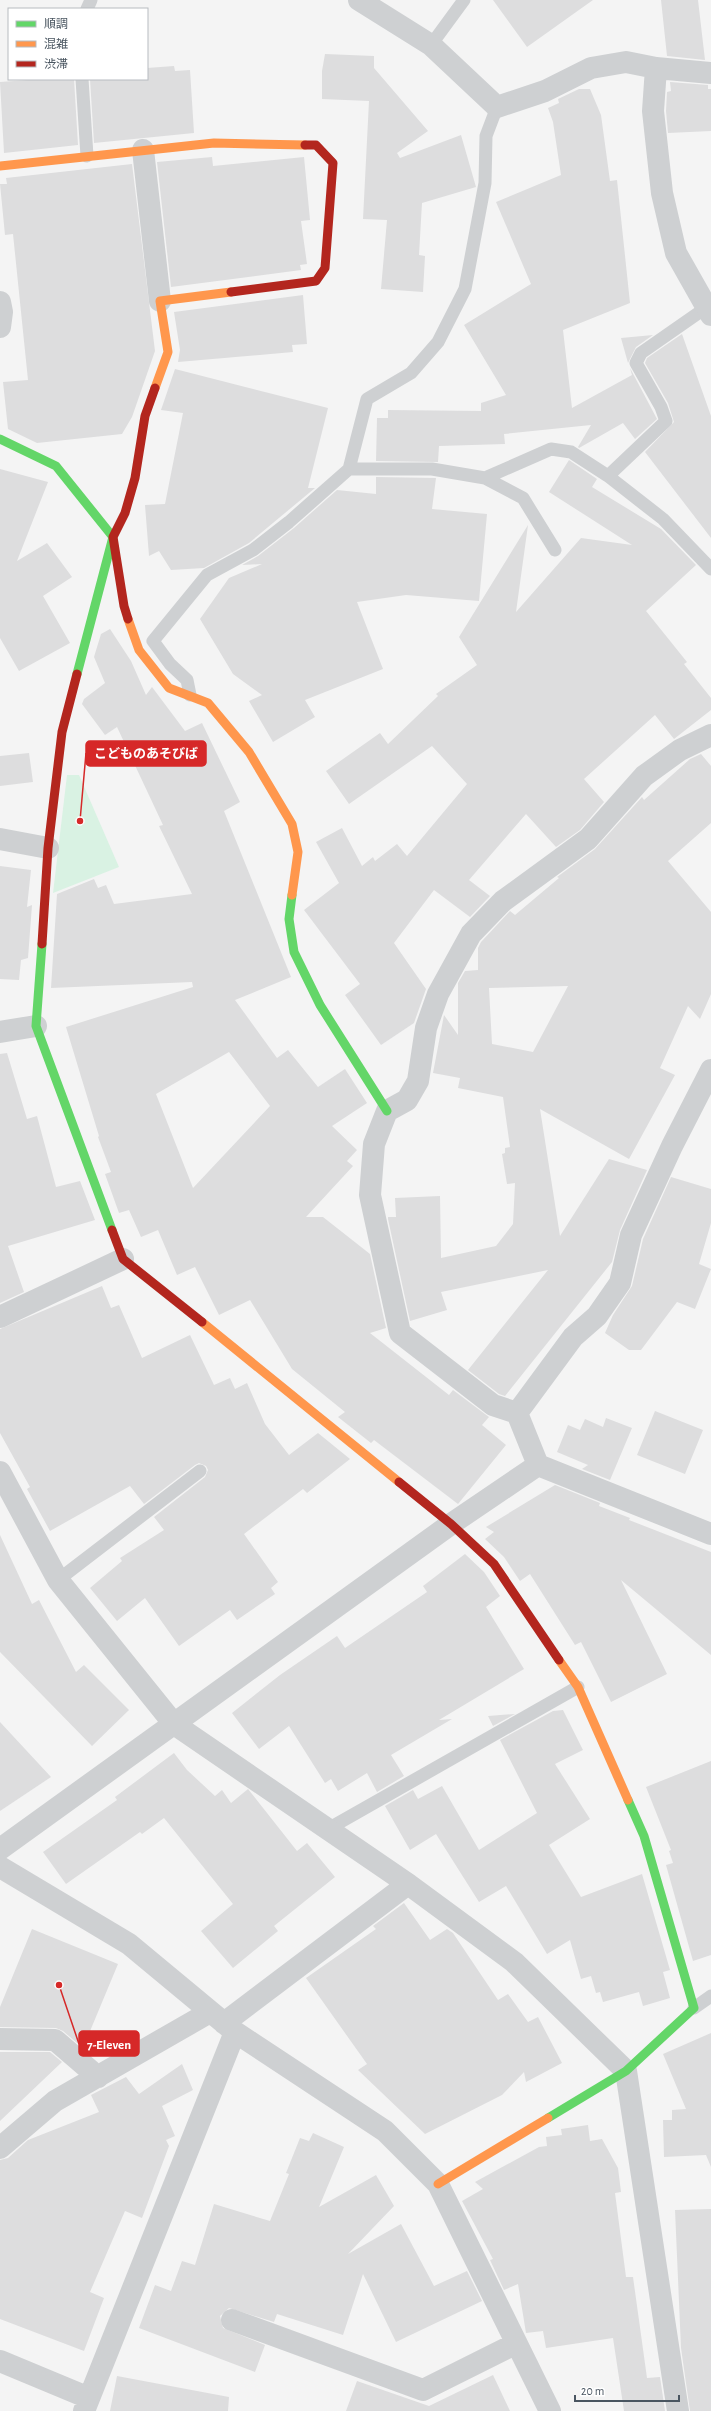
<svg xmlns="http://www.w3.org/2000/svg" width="711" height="2411" font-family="'Alegreya Sans','Noto Sans JP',sans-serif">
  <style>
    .green { fill: #d9f2e3 }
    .building { fill: #ddddde; fill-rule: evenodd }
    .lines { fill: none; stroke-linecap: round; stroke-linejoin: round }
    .lane { stroke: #ced0d2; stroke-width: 13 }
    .street { stroke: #ced0d2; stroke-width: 22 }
    .fast { stroke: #63d668; stroke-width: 9 }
    .slow { stroke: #ff974d; stroke-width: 9 }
    .jam { stroke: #b3261e; stroke-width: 9 }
    .leader { fill: none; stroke: #d62828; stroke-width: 1.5 }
    .callout-dot { fill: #d62828; stroke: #fff; stroke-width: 1.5 }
    .callout { fill: #d62828; stroke: #d62828; stroke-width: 1.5 }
    .callout-label { font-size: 13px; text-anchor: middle; font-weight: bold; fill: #fff }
  </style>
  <rect width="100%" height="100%" fill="#f4f4f4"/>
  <path class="green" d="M67 775H79L119 867 53 893Z"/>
  <path class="building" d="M493 0H593L527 47Z
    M661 0H698L705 60 667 56Z
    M325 54 374 56V68L428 131 397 153 400 158 461 135 476 187 422 203 419 255 425 256 423 292 381 289 387 220 363 219 369 101 322 99V71Z
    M174 66 175 71 190 70 194 133 94 143 90 79H147V68Z
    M42 79H74L78 145 4 153 0 82Z
    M670 82 708 85V89H711V131L668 133 666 111 667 92 671 91Z
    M579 89H590L601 115 610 181 617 180 630 303 563 330 572 408 632 375 630 368 657 419 635 439 623 423 579 448 578 447 591 425 504 434 505 444 439 446 438 462 376 461 377 418H388V410L481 411V403L506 395 464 325 531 284 496 202 561 175 553 122 548 108 559 103 558 99Z
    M212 157 213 166 304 157 310 220 301 221 307 264 300 265 301 270 171 287 157 162Z
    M132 164 155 351 132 417 122 434 37 443 8 429 3 382 28 380 13 234 5 235 0 184H7L6 178Z
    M303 295 307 344 292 345 293 352 178 362 180 350 174 312Z
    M682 334 711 416V538L645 452 674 422 668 403 645 363 647 358Z
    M653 335 636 347 628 363 621 338Z
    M175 369 328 408 308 488H315L249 543 204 568 171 570 159 551 149 556 145 505 165 504 183 413 161 410Z
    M569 460 597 479 592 487 661 529 696 565 646 611 687 662 684 664 711 698V710L674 739 655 715 584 779 604 802 580 830 556 847 526 814 469 880 490 896 470 917 434 890 394 943 426 989 414 1023 381 1045 345 995 360 984 304 910 339 883 316 842 342 828 362 866 373 857 375 861 397 844 407 856 467 784 432 746 349 804 326 771 380 733 388 744 438 696 436 694 477 665 459 637 528 525 516 612 581 538 632 545 549 492Z
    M0 469 48 482 17 561 47 543 72 577 43 596 70 643 19 671 0 638Z
    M376 477 436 478 432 509 487 514 479 601 406 595 357 602 383 669 305 700 315 717 273 742 249 701 262 695 233 674 200 619 229 578 262 564 242 565 258 556 294 528 337 490 376 494Z
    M110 629 131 661 146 695 152 687 185 731 202 723 240 802 224 811 291 977 235 1000 277 1058 288 1050 318 1087 345 1069 367 1103 332 1126 357 1150 347 1161 353 1166 306 1217H323L370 1254 386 1328 370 1333 449 1395 453 1390 489 1417 482 1425 506 1445 458 1504 374 1440 371 1443 338 1417 345 1412 292 1369 250 1300 219 1315 195 1267 177 1275 158 1230 141 1237 129 1210 119 1213 105 1174 111 1172 98 1137 99 1136 66 1027 193 987 192 982 51 988 57 894 94 879 98 888 106 885 114 904 192 894 159 826 163 825 117 727 105 735 82 704 84 699 105 683 94 657 101 634ZM229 1052 270 1106 193 1188 156 1094Z
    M29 753 33 782 0 786V756Z
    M701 754 711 766V823L668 861 711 912V994L700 1019 688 1006 660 1068 675 1075 629 1159 540 1109 560 1236 609 1159 647 1170 620 1230 612 1262 505 1396 499 1394 468 1370 548 1270 441 1292 447 1310 410 1321 388 1219V1217H396L395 1198 440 1196 441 1258 496 1246 513 1224 515 1183 507 1184 502 1154 505 1153V1148L510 1147 503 1097 458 1088 460 1078 433 1073 444 1015 458 1035V983L465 971 478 970V948L481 942 510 911 515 915 559 878 557 877 595 849 642 797 644 800 690 759ZM568 986 533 1052 492 1044 489 988Z
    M0 866 31 870 27 907 32 905 28 958 21 960 19 980 0 979Z
    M7 1053 27 1119 37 1116 56 1187 80 1181 95 1220 8 1246 24 1292 0 1303V1054Z
    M671 1177 711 1189V1223L699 1264 711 1269 695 1309 677 1302 641 1350H629L605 1333 613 1315 632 1286 643 1239Z
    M102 1286 111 1308 119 1305 142 1358 190 1335 214 1385 230 1378 235 1389 247 1383 265 1424 289 1455 318 1433 350 1459 307 1493 303 1489 244 1534 278 1582 271 1588 275 1594 237 1620 230 1610 179 1646 145 1598 117 1621 90 1588 122 1561 120 1558 164 1530 154 1517 205 1477 208 1470 206 1466 199 1463 195 1465 144 1504 130 1486 50 1531 27 1489 30 1487 0 1433V1329Z
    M655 1411 703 1430 685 1474 637 1455Z
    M606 1418 632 1428 610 1480 582 1469 588 1465 557 1452 568 1425 580 1430 585 1419 603 1427Z
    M555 1485 600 1503 599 1506 630 1518 629 1520 711 1552V1655L621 1580 667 1674 611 1702 581 1642 575 1645 530 1574 520 1581 504 1557 485 1539 494 1532 486 1527Z
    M0 1535 32 1604 39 1600 76 1672 84 1665 129 1710 92 1746 0 1652Z
    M465 1554 484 1572 500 1596 486 1607 524 1669 439 1720 452 1719 391 1755 404 1776 377 1792 367 1773 338 1791 331 1779 325 1783 289 1726 259 1749 232 1713 280 1675 337 1636 345 1648 427 1592 423 1586Z
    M563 1710 583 1750 555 1764 590 1819 549 1845 581 1897 642 1874 670 1970 663 1972 670 1998 643 2006 639 1992 603 2002 600 1992 596 1993 591 1976 581 1979 570 1940 547 1954 506 1886 479 1902 436 1834 410 1850 385 1806 413 1790 418 1799 442 1786 479 1850 537 1813 500 1740 553 1711Z
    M515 1714 493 1726 488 1716Z
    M0 1722 51 1777 0 1811Z
    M174 1753 187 1770 215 1796 222 1790 231 1803 248 1789 297 1851 307 1843 335 1877 274 1926 278 1931 233 1968 201 1931 233 1904 164 1818 142 1834 140 1832 66 1884 43 1852 117 1800 115 1797Z
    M711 1761V1955L693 1961 666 1865 673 1863 669 1851 671 1850 646 1787Z
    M404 1903 430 1940 447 1929 453 1933 498 2000 508 1994 528 2022 538 2017 562 2063 526 2082 524 2072 502 2095 425 2134 358 2070 367 2064 306 1978 376 1929 373 1926Z
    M32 1929 118 1964 83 2048 63 2031 56 2028 0 2027V2007Z
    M711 2033V2167L706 2155 664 2157 663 2120H672V2110L686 2109 663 2054Z
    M0 2052H50L62 2062 0 2121Z
    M182 2064 193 2090 162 2106 175 2136 166 2140 169 2146 142 2218 125 2211 90 2292 104 2298 84 2351 0 2319V2160L8 2158 28 2140 99 2112 91 2095 126 2077 139 2094Z
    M588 2125 590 2141 602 2139 618 2168 621 2192 615 2193 626 2277H633L647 2378 660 2377 665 2411H624L613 2338 546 2348 543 2331 526 2333 518 2284 504 2290 490 2260 493 2259 462 2201 483 2189 475 2182 539 2147 547 2146 546 2137 562 2135 561 2129Z
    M313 2133 344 2147 319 2207 376 2175 394 2206 348 2254 401 2224 434 2286 467 2271 482 2301 396 2342 363 2274 343 2335 277 2314 274 2322 229 2308 220 2316 223 2328 265 2345 255 2372 139 2328 155 2285 171 2291 182 2261 195 2265 214 2204 270 2221 289 2174 286 2173 300 2138 309 2141Z
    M711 2209V2411H690L681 2348 675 2210Z
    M493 2375 510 2411H346L357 2381 429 2406Z
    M117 2376 229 2397 228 2411H110Z"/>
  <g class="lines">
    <path class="lane" d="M87 9 91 0
      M431 45 464 0
      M82 79 87 156
      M349 469H432L485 478 523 498 555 550
      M608 476 666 421 661 407 636 363 641 353 707 307
      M485 478 551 449 571 452 608 476 663 519 711 569
      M190 695 187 680 170 664 153 641 207 575 253 550 289 522 349 469 367 399 411 373 438 342 465 289 485 183 486 136 497 107
      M58 1580 200 1471
      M328 1829 578 1687
      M694 2008 711 1996"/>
    <path class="street" d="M359 0 431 45 497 107 545 91 591 68 626 62 656 68 711 73
      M656 68 653 111 662 193 676 253 711 315
      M143 150 160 301
      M0 302 2 312 0 327
      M0 839 48 848
      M0 1032 36 1026
      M711 1070 672 1146 631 1235 620 1283 597 1316 573 1337 517 1413 538 1465 711 1534
      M0 1317 123 1259
      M517 1413 493 1405 400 1333 370 1195 374 1144 387 1111 407 1100 418 1081 426 1028 438 994 471 934 503 901 588 839 644 776 680 750 711 735
      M0 1472 58 1580 174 1724 408 1884 514 1962 626 2071 678 2411
      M0 1849 451 1524 538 1465
      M0 1867 129 1944 235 2032 385 2131 438 2184 550 2411
      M224 2023 408 1884
      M0 2039 55 2040 98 2077
      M0 2148 55 2101 210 2012
      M232 2320 423 2390 515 2344
      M0 2361 89 2398
      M84 2411 235 2032"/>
    <path class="fast" d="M0 439 56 466 113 537 77 674
      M292 895 289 919 294 952 320 1005 387 1111
      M42 944 36 1026 112 1230
      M548 2118 626 2071 694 2008 644 1836 628 1800"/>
    <path class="slow" d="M0 166 214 143 305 145
      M155 388 168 352 160 301 231 292
      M128 619 139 650 169 688 208 703 249 752 292 824 298 852 292 895
      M202 1322 399 1482
      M559 1660 578 1687 628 1800
      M438 2184 548 2118"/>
    <path class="jam" d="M231 292 316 281 325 268 333 163 316 145H305
      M128 619 124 606 113 537 125 513 135 478 145 416 155 388
      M42 944 48 848 62 732 77 674
      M112 1230 123 1259 202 1322
      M399 1482 451 1524 494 1564 559 1660"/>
  </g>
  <path class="leader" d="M80 821L86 753M59 1985L79 2044"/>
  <g class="callout-dot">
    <circle cx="80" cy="821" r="4"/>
    <circle cx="59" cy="1985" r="4"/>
  </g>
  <g class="callout">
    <rect x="86" y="741" width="120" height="25" rx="4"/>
    <rect x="79" y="2031" width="60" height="25" rx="4"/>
  </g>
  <g class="callout-label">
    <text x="146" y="758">こどものあそびば</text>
    <text x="109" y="2049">7-Eleven</text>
  </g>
  <rect x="8" y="8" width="140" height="72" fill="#ffffff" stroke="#b7bbc0"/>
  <rect x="16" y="21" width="20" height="6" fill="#63d668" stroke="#b7bbc0"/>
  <text x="44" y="28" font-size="12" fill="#4a5661">順調</text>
  <rect x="16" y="41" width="20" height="6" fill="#ff974d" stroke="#b7bbc0"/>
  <text x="44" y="48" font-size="12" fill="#4a5661">混雑</text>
  <rect x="16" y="61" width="20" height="6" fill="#b3261e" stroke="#b7bbc0"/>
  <text x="44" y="68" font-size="12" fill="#4a5661">渋滞</text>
  <path d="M575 2395v6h104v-6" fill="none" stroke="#4a5661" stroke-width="2"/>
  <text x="581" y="2395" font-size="12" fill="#4a5661" stroke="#ffffff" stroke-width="3" paint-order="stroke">20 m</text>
</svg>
